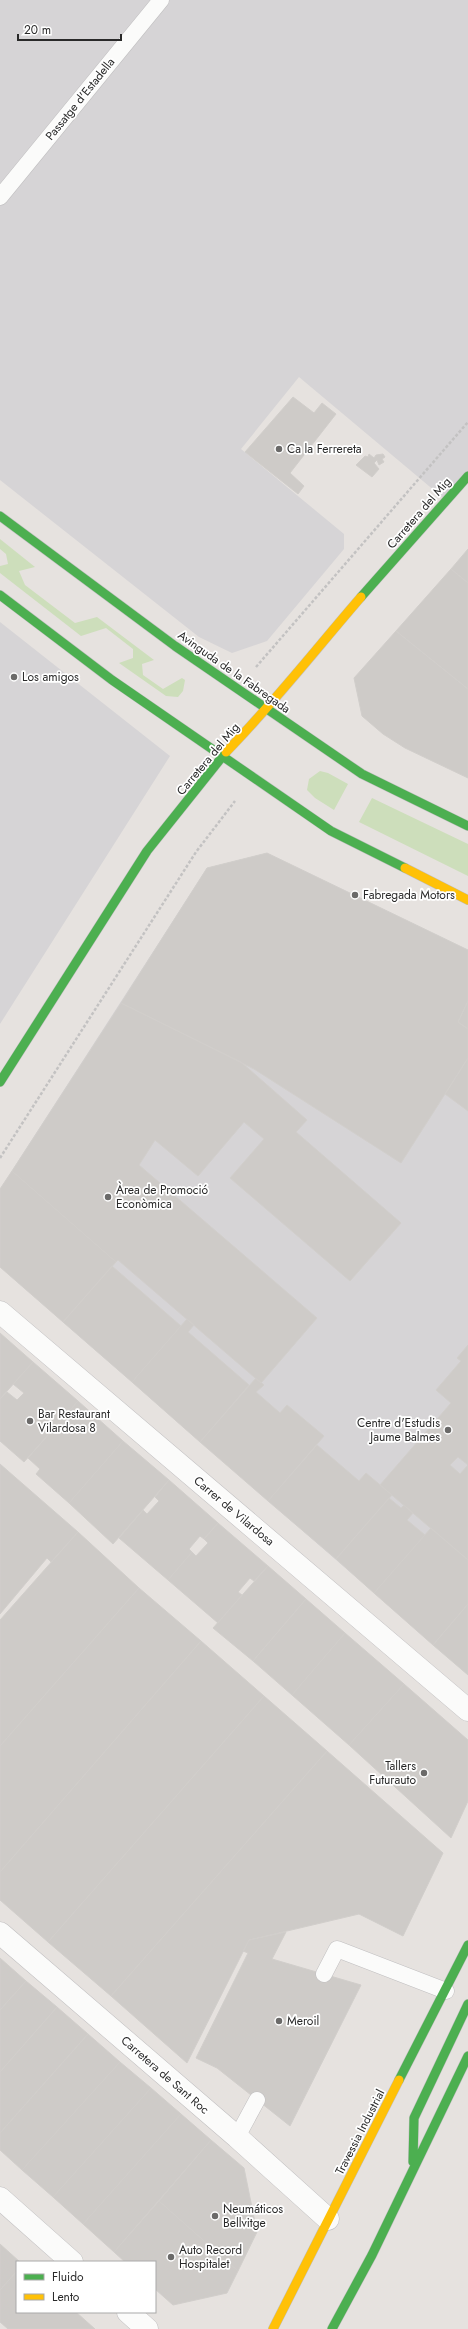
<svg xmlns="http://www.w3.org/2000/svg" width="468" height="2329" font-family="Jost,sans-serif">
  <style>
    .industrial { fill: #d6d4d6 }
    .green { fill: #cddebb }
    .building { fill: #cecbc8; stroke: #d1cecb }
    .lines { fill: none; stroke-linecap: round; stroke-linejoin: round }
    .lane-casing { stroke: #c0bfc0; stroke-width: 17 }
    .street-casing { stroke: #c0bfc0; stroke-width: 23 }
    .fast-casing { stroke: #c0bfc0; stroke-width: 10 }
    .slow-casing { stroke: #c0bfc0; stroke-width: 10 }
    .path { stroke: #c3c2c2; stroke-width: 2.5; stroke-dasharray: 3 2; stroke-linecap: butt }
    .lane { stroke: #fbfbfa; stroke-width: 16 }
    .street { stroke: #fbfbfa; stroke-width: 22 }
    .fast { stroke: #4caf50; stroke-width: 9 }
    .slow { stroke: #ffc107; stroke-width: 9 }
    .poi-dot { fill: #6b6a69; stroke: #fff; stroke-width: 1.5 }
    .labels { text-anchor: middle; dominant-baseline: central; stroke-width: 3.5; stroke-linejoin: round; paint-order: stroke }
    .street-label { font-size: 12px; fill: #292929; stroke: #fff }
    .poi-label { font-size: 12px; fill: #292929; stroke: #fff; text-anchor: start }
  </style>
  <rect width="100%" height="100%" fill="#e6e2df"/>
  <path class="industrial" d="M0 0H468V480L448 502 299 377 241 449 344 534V549L267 641 232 653 199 637 0 480Z
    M0 622 170 756 0 1024Z
    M267 853 468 950V1675L0 1267V1189L207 868Z"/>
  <path class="green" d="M0 539 35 567 19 571 25 585 75 623 97 617 154 660 142 664 143 675 163 689 182 678 185 680 183 691 178 697 166 696 119 663 133 658V649L106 628 81 636 0 573V566L8 564 6 554 0 549Z
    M320 771 328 773 348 784 334 810 315 798 307 790 309 779Z
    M372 798 468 844V876L359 822Z"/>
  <path class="building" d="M293 397 314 413 322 403 336 414 290 473 304 486 298 494 245 452Z
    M369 454 374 458 376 455 383 454 385 457 382 459 384 462 379 465 377 460 374 463 379 469 372 477 356 465 365 456 368 457Z
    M468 549V583L451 569Z
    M451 569 468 583V689L396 631Z
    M396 631 468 689V778L405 748 383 734 362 716 354 678Z
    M267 853 468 950V1001L458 1022 468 1029V1058L401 1163 254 1069 121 1003 207 868Z
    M468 1001V1029L458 1022Z
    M121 1003 241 1062 307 1120 296 1132 401 1223 350 1281 230 1178 264 1139 244 1122 198 1176 155 1140 139 1165 317 1318 261 1383 118 1260 116 1262 12 1171Z
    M468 1058V1111L445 1094Z
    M12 1171 116 1262 63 1322 0 1267V1189Z
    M112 1266 181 1326 132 1382 63 1322Z
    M187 1319 194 1325 188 1332 249 1385 200 1442 132 1382Z
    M0 1333 33 1362 0 1399Z
    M468 1345V1465L458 1457 450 1465 460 1474 468 1465V1560L380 1485 451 1403 436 1390 461 1361 457 1358Z
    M33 1362 78 1401 24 1462 0 1441V1399L7 1392 17 1400 24 1393 13 1384Z
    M256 1378 264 1385 256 1392 280 1413 287 1405 324 1436 268 1501 200 1442Z
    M78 1401 123 1441 69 1503 36 1474 40 1469 28 1458Z
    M123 1441 169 1480 113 1544 69 1503Z
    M317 1445 359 1481 366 1473 392 1495 336 1559 268 1501Z
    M0 1464 78 1532 51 1562 47 1558 0 1614Z
    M169 1480 218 1523 204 1539 200 1536 189 1549 192 1552 168 1580 119 1538 143 1510 147 1514 159 1501 155 1497Z
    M389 1498 401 1508 404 1505 413 1513 407 1520 425 1535 374 1593 336 1559Z
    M218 1523 268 1566 254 1581 250 1578 238 1592 242 1595 218 1623 168 1580 192 1552 196 1556 208 1543 204 1539Z
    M431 1528 468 1560V1604L433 1645 374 1593Z
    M78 1532 139 1588 0 1746V1620Z
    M268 1566 306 1599 253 1661 213 1628Z
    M139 1588 201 1641 0 1872V1746Z
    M306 1599 345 1633 292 1695 253 1661Z
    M468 1604V1675L433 1645Z
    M345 1633 404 1684 349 1745 292 1695Z
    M201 1641 264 1696 48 1942 0 1900V1872Z
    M404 1684 468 1740V1801L451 1838 349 1745Z
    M264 1696 327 1751 111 1996 48 1942Z
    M327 1751 443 1853 403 1936 359 1914 249 1940 187 2063 111 1996Z
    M286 1932 272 1959 361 1985 290 2126 217 2068 196 2058 248 1953 243 1951 249 1940Z
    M0 1958 26 1981 0 2010Z
    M26 1981 57 2007 0 2072V2010Z
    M57 2007 88 2034 0 2133V2072Z
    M88 2034 120 2062 22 2170 0 2150V2133Z
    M120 2062 151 2088 53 2197 22 2170Z
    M151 2088 181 2114 83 2224 53 2197Z
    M181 2114 211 2140 114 2252 83 2224Z
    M211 2140 244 2168 257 2232 238 2271 159 2201Z
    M159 2201 238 2271 227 2293 173 2305 155 2289V2262H125L114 2252Z
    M0 2244 20 2262H17V2271L0 2290Z
    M17 2271V2312H76L95 2329H8L0 2322V2290Z"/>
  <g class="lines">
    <g class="lane-casing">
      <path id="lane" d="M0 197 161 0
        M324 1974 337 1949 446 1991
        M237 2137 257 2100"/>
    </g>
    <g class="street-casing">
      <path id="street" d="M0 1312 468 1710
        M0 1933 237 2137 328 2219
        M0 2198 72 2262
        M128 2312 147 2329"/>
    </g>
    <g class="fast-casing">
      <path id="fast" d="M0 516 175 646 362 774 468 826
        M0 595 112 680 331 831 405 868
        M361 597 468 476
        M0 1082 147 851 226 752
        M399 2080 468 1945
        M413 2162 414 2118 468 2004
        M332 2329 372 2255 468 2056"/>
    </g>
    <g class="slow-casing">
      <path id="slow" d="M226 752C274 703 316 649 361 597
        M405 868 468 900
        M273 2329 399 2080"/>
    </g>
    <path class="path" d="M256 667 468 422
      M0 1158 196 852 235 801"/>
    <use href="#lane" class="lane"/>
    <use href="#street" class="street"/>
    <use href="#fast" class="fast"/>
    <use href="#slow" class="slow"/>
  </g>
  <g class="poi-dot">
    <circle cx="279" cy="449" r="4"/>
    <circle cx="14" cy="677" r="4"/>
    <circle cx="355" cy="895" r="4"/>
    <circle cx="108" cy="1197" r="4"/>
    <circle cx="30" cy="1421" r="4"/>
    <circle cx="448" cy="1430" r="4"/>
    <circle cx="424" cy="1773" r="4"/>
    <circle cx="279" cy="2021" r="4"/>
    <circle cx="215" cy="2216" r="4"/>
    <circle cx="171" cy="2257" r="4"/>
  </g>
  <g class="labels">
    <g class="street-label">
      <text transform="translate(80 99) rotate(-51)">Passatge d'Estadella</text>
      <text transform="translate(419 513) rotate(-49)">Carretera del Mig</text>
      <text transform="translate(234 672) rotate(35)">Avinguda de la Fabregada</text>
      <text transform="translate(208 759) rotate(-50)">Carretera del Mig</text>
      <text transform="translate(234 1511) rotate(40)">Carrer de Vilardosa</text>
      <text transform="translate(165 2075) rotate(41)">Carretera de Sant Roc</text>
      <text transform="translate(360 2132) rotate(-63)">Travessia Industrial</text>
    </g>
    <g class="poi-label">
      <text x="287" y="449">Ca la Ferrereta</text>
      <text x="22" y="677">Los amigos</text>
      <text x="363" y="895">Fabregada Motors</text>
      <text x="116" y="1190">Àrea de Promoció<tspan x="116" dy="14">Econòmica</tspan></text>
      <text x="38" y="1414">Bar Restaurant<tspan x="38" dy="14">Vilardosa 8</tspan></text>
      <text x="440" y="1423" text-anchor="end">Centre d'Estudis<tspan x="440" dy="14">Jaume Balmes</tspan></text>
      <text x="416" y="1766" text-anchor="end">Tallers<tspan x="416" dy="14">Futurauto</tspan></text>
      <text x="287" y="2021">Meroil</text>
      <text x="223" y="2209">Neumáticos<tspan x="223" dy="14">Bellvitge</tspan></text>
      <text x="179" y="2250">Auto Record<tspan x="179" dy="14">Hospitalet</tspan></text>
    </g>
  </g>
  <rect x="16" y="2261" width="140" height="52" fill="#ffffff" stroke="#a9a9a9"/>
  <rect x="24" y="2274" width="20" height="6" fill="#4caf50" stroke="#a9a9a9"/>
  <text x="52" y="2281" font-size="12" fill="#292929">Fluido</text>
  <rect x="24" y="2294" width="20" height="6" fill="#ffc107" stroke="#a9a9a9"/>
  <text x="52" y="2301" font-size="12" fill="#292929">Lento</text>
  <path d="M18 34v6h103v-6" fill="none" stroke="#292929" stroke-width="2"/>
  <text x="24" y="34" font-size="12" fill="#292929" stroke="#ffffff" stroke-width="3" paint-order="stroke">20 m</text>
</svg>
